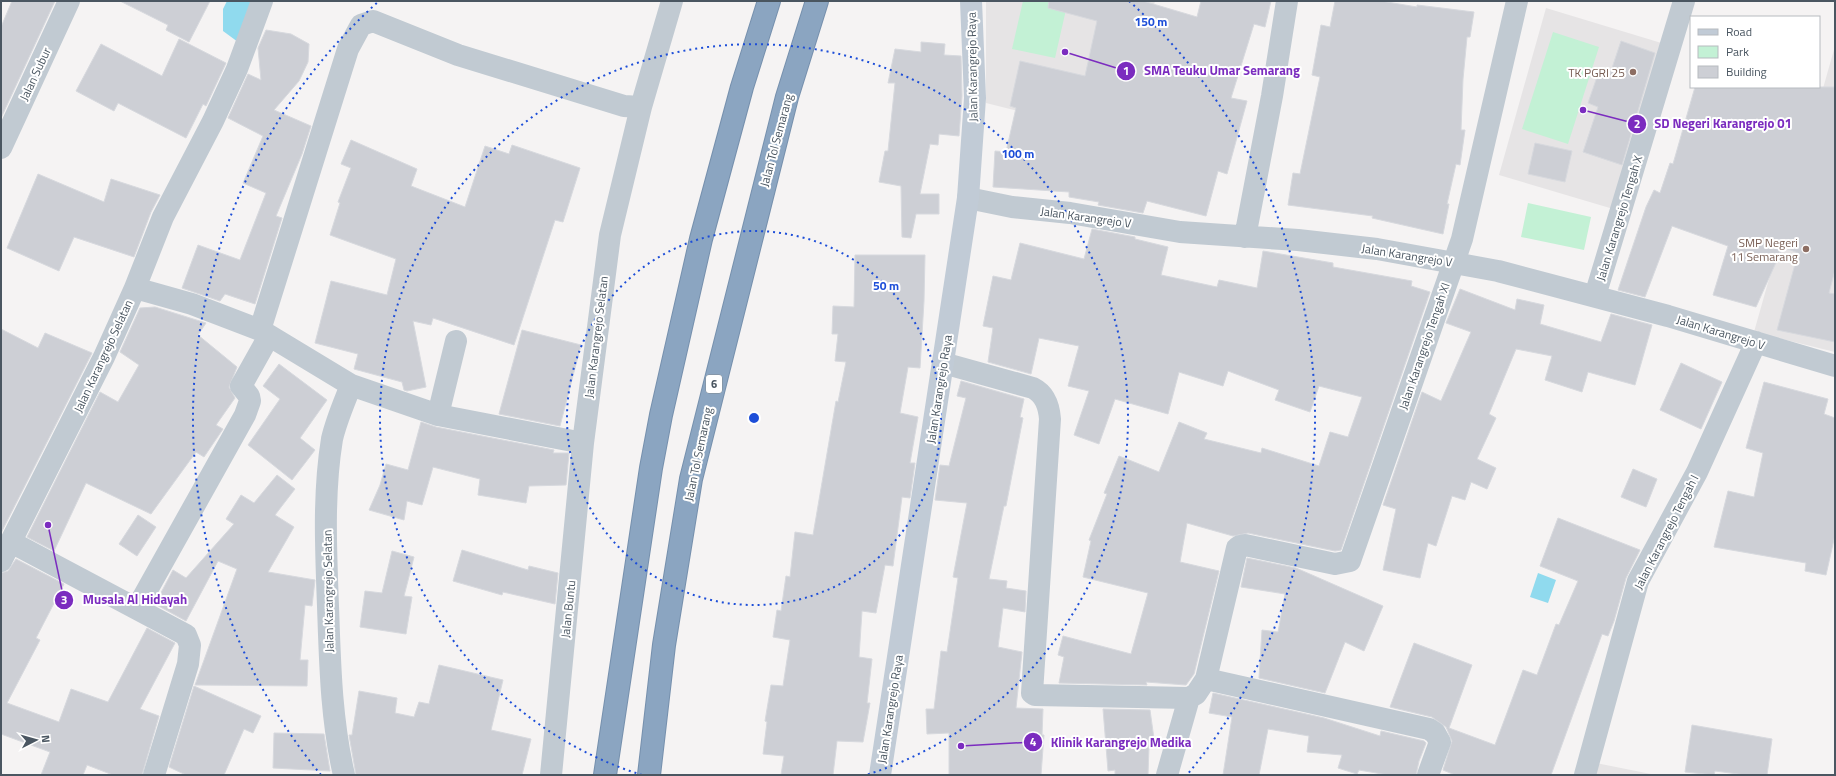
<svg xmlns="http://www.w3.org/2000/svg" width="1836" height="776" font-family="'Titillium Web',sans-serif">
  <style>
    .education { fill: #e6e4e5 }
    .green { fill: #c3f1d5 }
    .water { fill: #90daee }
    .building { fill: #cdcfd5; stroke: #d7d9de }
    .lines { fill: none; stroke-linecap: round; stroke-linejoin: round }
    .motorway-casing { stroke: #7690ad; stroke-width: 24 }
    .minor { stroke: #c1cad2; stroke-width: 22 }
    .secondary { stroke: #c1cbd6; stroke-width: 22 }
    .motorway { stroke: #8ba5c1; stroke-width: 22 }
    .ring { fill: none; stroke: #1d4ed8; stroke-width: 2; stroke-dasharray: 2 4 }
    .education-dot { fill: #8d6e63; stroke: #fff; stroke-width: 1.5 }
    .labels { text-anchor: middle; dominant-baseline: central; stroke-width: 4; stroke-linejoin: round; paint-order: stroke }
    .shield { fill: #fff; stroke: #808990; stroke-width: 1 }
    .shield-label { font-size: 11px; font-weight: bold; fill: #4a5661 }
    .street-label { font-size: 12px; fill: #4a5661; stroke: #fff }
    .education-label { font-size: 12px; fill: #785e54; stroke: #fff; text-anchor: end }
    .centre { fill: #1d4ed8; stroke: #fff; stroke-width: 2 }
    .ring-label { font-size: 12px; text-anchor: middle; font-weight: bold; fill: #1d4ed8; stroke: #fff; stroke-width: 4; stroke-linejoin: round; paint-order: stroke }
    .leader { fill: none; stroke: #7b2cbf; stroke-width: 1.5 }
    .callout-dot { fill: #7b2cbf; stroke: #fff; stroke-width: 1.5 }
    .mark-label { font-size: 12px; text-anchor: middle; font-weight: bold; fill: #fff }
    .callout-label { font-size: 13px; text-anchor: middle; font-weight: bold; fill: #7b2cbf; stroke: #fff; stroke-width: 4; stroke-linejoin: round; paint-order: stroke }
  </style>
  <rect width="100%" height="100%" fill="#f5f3f3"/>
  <path class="education" d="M986 1H1155L1123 137 986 103Z
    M1546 8 1668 45 1620 211 1499 175Z
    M1835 46V352L1754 332Z
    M1596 763 1656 775H1593Z"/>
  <path class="green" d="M1023 1H1068L1055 58 1012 49Z
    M1553 32 1599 47 1568 144 1522 129Z
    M1528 203 1591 217 1584 250 1521 237Z"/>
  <path class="water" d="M227 1H253L238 42 223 31V9Z
    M1538 573 1556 580 1548 603 1530 597Z"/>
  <path class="building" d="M12 1H55L1 118V27Z
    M120 1H210L189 42 166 30 168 25Z
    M1049 1H1143L1197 17 1201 1H1271L1265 27 1254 24 1231 98 1247 101 1227 174 1218 171 1206 216 1147 201 1143 213 1098 205 1099 202 1069 197V192L993 187 995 151 1006 152 1016 108 1010 106 1020 61 1085 76 1097 21 1048 8Z
    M1335 1H1381L1417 7V5L1474 12 1470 37H1467L1463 79 1461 130H1465L1460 165 1456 164 1447 204H1449L1443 234 1372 218 1373 216 1288 205 1293 173 1300 174 1320 77 1312 75 1321 25 1330 27Z
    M266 30 291 34 309 44 308 62 299 81 274 110 311 126 302 154 276 216 282 218 255 304 225 294 220 301 182 288 198 245 240 260 266 193 243 183 263 136 228 118 248 74 261 80 258 48Z
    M179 39 226 63 206 106 203 104 186 138 118 103 114 111 76 91 101 44 162 76Z
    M1621 41 1655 53 1622 165 1583 152 1598 107 1588 103 1598 74 1609 77Z
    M921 42 945 44 944 55 961 56 962 96 959 136 939 134 938 145 930 144 920 194H939V214H916L911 238 902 237 901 186 879 182 885 151H888L895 83H888L895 49 921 52Z
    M1695 87H1835V270L1829 293 1835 294V342L1777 330 1798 253 1783 247 1756 307 1713 295 1728 246 1672 226 1645 297 1618 290 1646 207 1654 190 1660 193 1670 163 1673 164Z
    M351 140 417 169 411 186 465 207 485 146 509 154 512 145 580 168 563 222 555 220 514 345 433 318 431 325 413 321 426 387 407 391 404 390 402 382 354 369 358 354 315 343 331 281 387 295 396 259 330 235 340 203 338 202 351 168 341 164Z
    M1535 143 1572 151 1565 182 1528 174Z
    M38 174 104 202 111 179 160 195 151 212 134 257 74 237 59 271 7 248Z
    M1092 229 1135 237V239L1168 247 1161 275 1217 287 1219 280 1257 288 1263 251 1333 263V267L1412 281 1411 286 1430 292 1341 550 1335 551 1248 533 1233 536 1187 523 1180 562 1219 571 1194 674 1186 685 1146 682 1147 685 1059 683 1064 657 1058 655 1063 636 1131 654 1148 593 1083 577 1091 541 1089 540 1107 494 1104 493 1119 456 1159 472 1179 422 1207 433 1204 439 1261 453 1262 448 1319 466 1330 432 1348 437 1362 397 1319 386 1310 412 1275 400 1279 390 1228 371 1223 386 1179 372 1168 414 1115 399 1099 444 1074 435 1089 391 1068 386 1079 346 1039 338 1031 374 988 362 993 328 983 326 993 276 1011 280 1020 243 1084 259Z
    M855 255H925L924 301 920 368 908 367 900 413 918 417 910 463H915L910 498 902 497 893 566 885 565 876 613 862 611 859 657 872 659 867 703H870L863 742 837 741 833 775H781L784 756 763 754 767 722 765 721 771 685 783 686 790 640 773 637 777 610 781 611 786 576 790 577 795 532 813 535 836 401 838 402 846 362 835 361 838 334H832L833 306 854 307Z
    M1460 289 1515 310 1517 299 1544 305 1540 324 1601 342 1611 314 1652 325 1635 385 1588 372 1582 392 1545 380 1552 356 1516 349 1489 414 1496 418 1477 459 1496 468 1487 489 1471 482 1465 500 1452 496 1436 546 1428 543 1420 578 1383 570 1396 509 1383 505 1422 392 1441 401 1471 332 1446 323Z
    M155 307 206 323 198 335 237 367 229 387 235 398 216 425 223 429 204 457 196 452 151 514 86 483 54 551 27 537 100 392 118 402 139 365 120 352 140 308Z
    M1 329 38 348 45 333 92 353 1 533Z
    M522 330 581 345 560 426 499 414Z
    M1681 363 1722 382 1701 429 1660 410Z
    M279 364 327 400 300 438 315 450 292 480 248 445 280 399 263 386Z
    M961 381 1024 399 1020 417 1023 418 1006 506H1004L989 579 1007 581 1006 588 1026 591 1025 612 1003 608 998 647 1022 652 1016 708 1043 709 1042 735H1044L1041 775H949V733L927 734 926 709H934L941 651 947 652 958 578 953 577 967 503 935 500 940 465 949 466 966 398 957 396Z
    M1764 382 1828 399 1824 414 1835 418V535L1826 575 1805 571 1806 563 1714 547 1728 491 1754 497 1763 453 1746 448Z
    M421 422 436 427 554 450 553 453H569L566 485 529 486 526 503 478 495 480 479 433 467 422 505 407 501 404 520 369 510 380 485 386 464 408 470Z
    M1633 469 1657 479 1646 507 1621 497Z
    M277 475 295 489 275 515 294 527 268 572 315 580 312 606 305 605 300 660H308L307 686 195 685 237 569 218 561 186 621 155 604 173 570 186 578 234 524 226 519 241 495 254 503Z
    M138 515 156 527 137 556 119 544Z
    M1558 518 1640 550 1626 578 1614 621 1608 636 1602 634 1551 775H1455L1443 770 1452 741 1446 727 1432 717 1390 707 1414 643 1472 665 1449 728 1495 745 1523 670 1537 675 1556 624 1559 625 1578 581 1540 566Z
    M462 550 528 570 529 566 558 573 555 604 503 592 502 595 453 581Z
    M392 551 414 557 404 596 412 597 406 634 360 627 365 591 382 593Z
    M1247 558 1296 568 1383 606 1364 651 1345 642 1325 693 1259 678 1262 630 1278 632 1285 594 1241 587Z
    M16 559 64 584 36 638 40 640 7 703 59 722 71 689 108 702 147 628 175 643 140 709 159 716 142 775H113L87 765 83 775H41L50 752 1 734V573L8 571Z
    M439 665 503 680 491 730 531 739 522 775H356L349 735H352L359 691 397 698 395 713 414 717 419 702 429 704Z
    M194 686 261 716 253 733 244 729 224 775H186L169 767Z
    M1213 693 1324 718 1380 736 1381 731 1424 741 1426 743 1419 761 1416 775H1388L1359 770 1357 774 1338 768 1342 755 1307 752 1309 736 1268 729 1259 775H1223L1232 717 1209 713Z
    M1103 709 1150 710 1155 746 1149 747 1148 775H1115V770L1108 771Z
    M1692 725 1772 739 1767 775H1746L1715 771 1714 775 1685 772Z
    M274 733 324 734 330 771 273 768Z"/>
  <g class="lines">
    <g class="motorway-casing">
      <path id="motorway" d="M605 775 651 468 661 415 701 239 742 87 769 1
        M649 775 664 645 691 479 787 97 817 1"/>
    </g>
    <path class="minor" d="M1 148 69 1
      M968 198 1012 207 1070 213 1180 232 1298 240 1377 249 1498 271 1668 316 1835 366
      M1245 237 1272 96 1287 1
      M135 288 163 217 213 121 237 69 262 1
      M1595 296 1684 1
      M260 330 348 49 361 25 373 21 458 55 624 106 641 107
      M943 363 1033 388C1045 394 1049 406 1050 419L1032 693 1035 695 1189 698
      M438 415 456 341
      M11 542 186 635 190 645 188 664 154 775
      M1 561 104 357 135 288 192 304 260 330 351 385 438 415 583 443
      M137 608 245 415 250 401 249 396 241 386 269 336
      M1206 679 1429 729 1435 733 1440 742 1428 775
      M344 775C331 719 330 663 328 606 326 551 323 494 332 439 336 421 344 403 351 385
      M551 775 583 443 610 235 641 107 672 1
      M1167 775 1189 698 1196 694 1206 679 1237 548 1240 546 1245 545 1335 564 1350 561 1462 239 1517 1
      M1585 775 1638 581 1697 472 1756 342"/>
    <path class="secondary" d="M880 775 968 198 975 98 971 1"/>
    <use href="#motorway" class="motorway"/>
  </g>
  <g class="ring">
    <circle cx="754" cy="418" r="187"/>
    <path d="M642 775A374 374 0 1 1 866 775"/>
    <path d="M321 775A561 561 0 0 1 379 1M1129 1A561 561 0 0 1 1187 775"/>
  </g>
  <g class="education-dot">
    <circle cx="1633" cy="72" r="4"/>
    <circle cx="1806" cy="249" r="4"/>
  </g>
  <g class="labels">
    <rect class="shield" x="706" y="375" width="16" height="18" rx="3"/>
    <g class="shield-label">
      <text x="714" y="384">6</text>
    </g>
    <g class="street-label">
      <text transform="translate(972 67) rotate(-91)">Jalan Karangrejo Raya</text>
      <text transform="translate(35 74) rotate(-65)">Jalan Subur</text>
      <text transform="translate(776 140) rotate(-75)">Jalan Tol Semarang</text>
      <text transform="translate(1086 217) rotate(8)">Jalan Karangrejo V</text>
      <text transform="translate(1619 218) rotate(-73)">Jalan Karangrejo Tengah X</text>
      <text transform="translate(1407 255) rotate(9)">Jalan Karangrejo V</text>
      <text transform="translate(1721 332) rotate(17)">Jalan Karangrejo V</text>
      <text transform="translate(596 337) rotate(-83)">Jalan Karangrejo Selatan</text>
      <text transform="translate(1424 346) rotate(-71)">Jalan Karangrejo Tengah XI</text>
      <text transform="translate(103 356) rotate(-65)">Jalan Karangrejo Selatan</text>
      <text transform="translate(939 389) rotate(-81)">Jalan Karangrejo Raya</text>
      <text transform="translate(698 454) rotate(-78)">Jalan Tol Semarang</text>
      <text transform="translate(1666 532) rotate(-63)">Jalan Karangrejo Tengah I</text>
      <text transform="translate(328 591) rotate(-91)">Jalan Karangrejo Selatan</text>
      <text transform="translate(568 609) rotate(-84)">Jalan Buntu</text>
      <text transform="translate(890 709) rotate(-81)">Jalan Karangrejo Raya</text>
    </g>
    <g class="education-label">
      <text x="1625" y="72">TK PGRI 25</text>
      <text x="1798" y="242">SMP Negeri<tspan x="1798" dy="14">11 Semarang</tspan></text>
    </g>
  </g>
  <circle cx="754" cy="418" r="6" class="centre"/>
  <g class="ring-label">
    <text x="1151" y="26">150 m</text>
    <text x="1018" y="158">100 m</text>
    <text x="886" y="290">50 m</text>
  </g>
  <path class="leader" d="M1065 52L1126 71M1583 110L1637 124M48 525L64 600M961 746L1033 742"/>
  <g class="callout-dot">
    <circle cx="1065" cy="52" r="4"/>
    <circle cx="1583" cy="110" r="4"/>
    <circle cx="48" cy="525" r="4"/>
    <circle cx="961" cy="746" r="4"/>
    <circle cx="1126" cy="71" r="10"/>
    <circle cx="1637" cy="124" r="10"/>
    <circle cx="64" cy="600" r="10"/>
    <circle cx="1033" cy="742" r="10"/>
  </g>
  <g class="mark-label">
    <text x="1126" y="75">1</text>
    <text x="1637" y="128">2</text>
    <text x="64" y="604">3</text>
    <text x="1033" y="746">4</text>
  </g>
  <g class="callout-label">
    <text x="1222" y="75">SMA Teuku Umar Semarang</text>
    <text x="1723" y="128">SD Negeri Karangrejo 01</text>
    <text x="135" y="604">Musala Al Hidayah</text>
    <text x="1121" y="747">Klinik Karangrejo Medika</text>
  </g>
  <rect width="1836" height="776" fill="none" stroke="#4a5661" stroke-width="4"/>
  <rect x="1690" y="16" width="130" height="72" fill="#ffffff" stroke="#b7bbc0"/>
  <rect x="1698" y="29" width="20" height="6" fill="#c1cbd6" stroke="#b7bbc0"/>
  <text x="1726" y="36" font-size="12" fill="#4a5661">Road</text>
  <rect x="1698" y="46" width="20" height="12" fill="#c3f1d5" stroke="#b7bbc0"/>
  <text x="1726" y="56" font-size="12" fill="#4a5661">Park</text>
  <rect x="1698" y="66" width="20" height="12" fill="#cdcfd5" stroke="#b7bbc0"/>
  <text x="1726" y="76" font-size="12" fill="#4a5661">Building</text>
  <g transform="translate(36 740) rotate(84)" stroke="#ffffff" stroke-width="3" paint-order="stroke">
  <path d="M0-3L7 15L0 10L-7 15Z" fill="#4a5661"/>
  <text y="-6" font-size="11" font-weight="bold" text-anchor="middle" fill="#4a5661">N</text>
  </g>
</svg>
